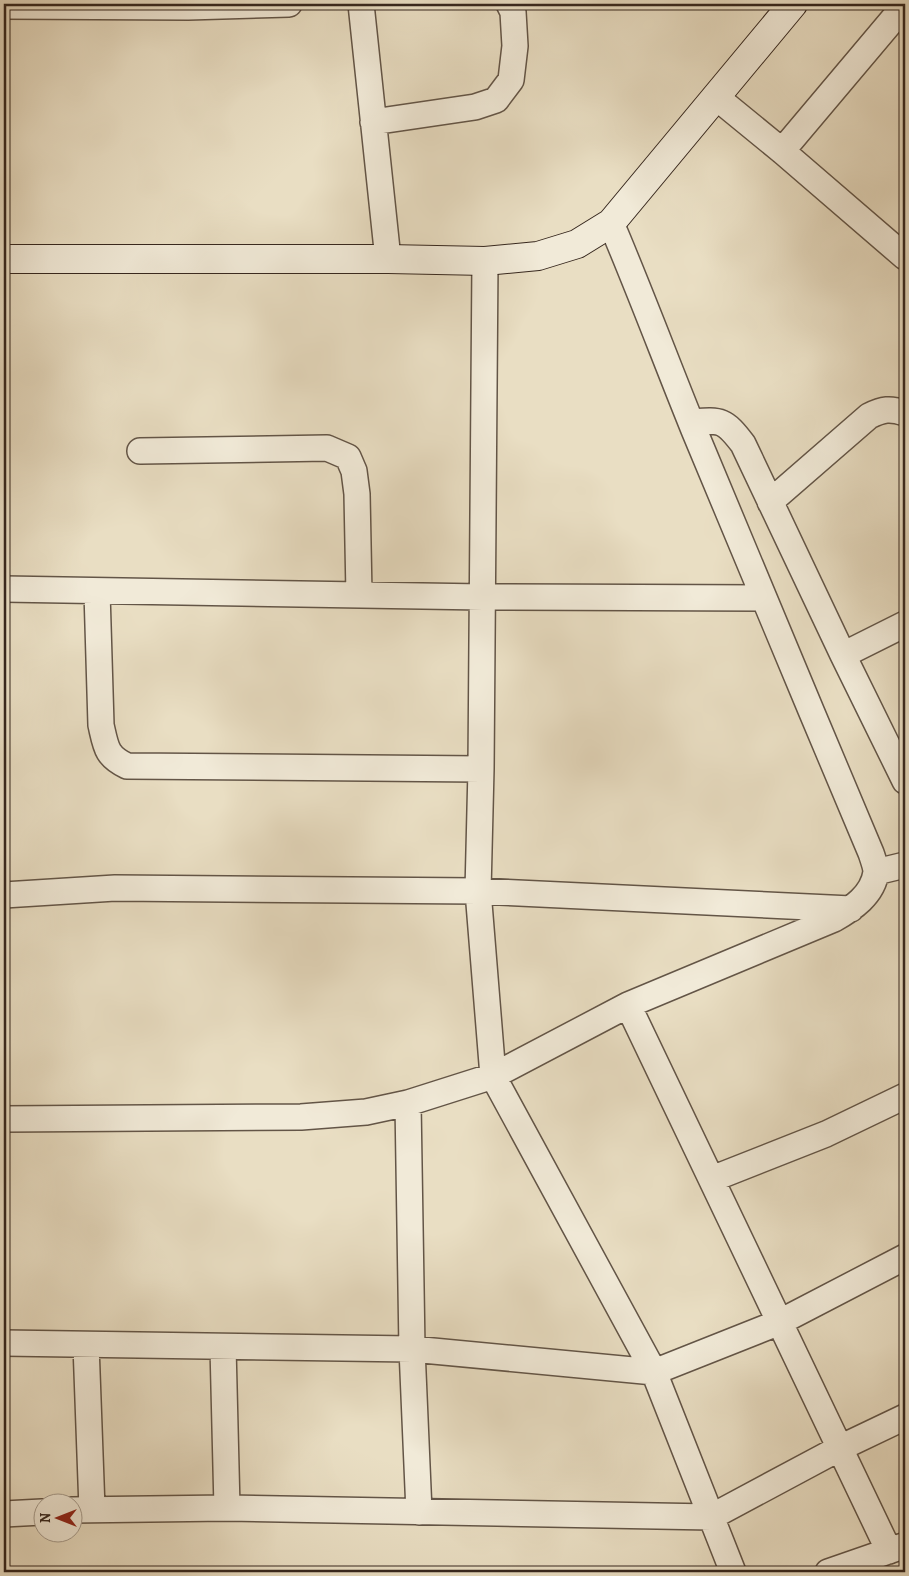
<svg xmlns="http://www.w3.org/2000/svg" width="909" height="1576" font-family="Alegreya,serif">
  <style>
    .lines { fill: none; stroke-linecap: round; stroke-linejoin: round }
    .minor-casing { stroke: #635547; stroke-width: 28 }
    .secondary-casing { stroke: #36271e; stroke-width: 30 }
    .minor { stroke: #f1ead8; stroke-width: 25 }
    .secondary { stroke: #f1ead8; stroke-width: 28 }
  </style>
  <rect width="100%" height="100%" fill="#e9dec3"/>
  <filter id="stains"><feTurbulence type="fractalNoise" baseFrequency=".004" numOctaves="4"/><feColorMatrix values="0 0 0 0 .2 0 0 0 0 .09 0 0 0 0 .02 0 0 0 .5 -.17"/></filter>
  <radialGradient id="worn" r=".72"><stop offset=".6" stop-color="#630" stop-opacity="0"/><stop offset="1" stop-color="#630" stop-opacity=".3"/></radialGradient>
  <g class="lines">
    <g class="minor-casing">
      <path id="minor" d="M361 4 388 259
        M4 6 188 7 289 4
        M716 97 782 151 905 257
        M373 122 475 107 496 100 511 80 515 46 513 12 509 4
        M782 151 905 5
        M485 261 481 769 478 891 493 1076 654 1372 733 1572
        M691 422C721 420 724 419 743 444L843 655 905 781
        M140 451 327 448 348 457 354 471 357 494 359 594
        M770 502 869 416C883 409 890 408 905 413
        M4 589 483 597 763 598
        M97 592 101 725C106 747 106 756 127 766L481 769
        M843 655 905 624
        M876 872 905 865
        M4 895 115 888 478 891 851 909
        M628 1005 889 1551
        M408 1103 412 1349 419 1512
        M4 1119 301 1117 366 1112 408 1103 493 1076 628 1005 834 919C852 909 873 895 876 872 876 867 873 859 871 853 812 712 752 572 694 430 666 361 640 291 611 223
        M712 1179 826 1134 905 1096
        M4 1343 412 1349 654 1372 780 1322 905 1257
        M86 1345 92 1509
        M223 1347 227 1508
        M72 1510 227 1508 711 1517 840 1448 905 1417
        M4 1514 42 1512
        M828 1572 903 1546"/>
    </g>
    <g class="secondary-casing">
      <path id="secondary" d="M4 259H388L485 261 538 256 577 244 611 223 793 4"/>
    </g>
    <use href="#minor" class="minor"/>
    <use href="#secondary" class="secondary"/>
  </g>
  <rect width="909" height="1576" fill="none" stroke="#e9dec3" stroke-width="20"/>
  <rect x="5" y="5" width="899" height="1566" fill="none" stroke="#36271e" stroke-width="2.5"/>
  <rect x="10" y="10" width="889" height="1556" fill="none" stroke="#36271e"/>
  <g transform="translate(58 1518) rotate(270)"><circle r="24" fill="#f1ead8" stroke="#a69c8e"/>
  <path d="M0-4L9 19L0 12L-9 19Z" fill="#8f2418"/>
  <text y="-8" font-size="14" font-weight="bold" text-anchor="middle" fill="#36271e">N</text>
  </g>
  <rect width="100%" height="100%" filter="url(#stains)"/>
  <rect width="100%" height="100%" fill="url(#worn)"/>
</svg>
